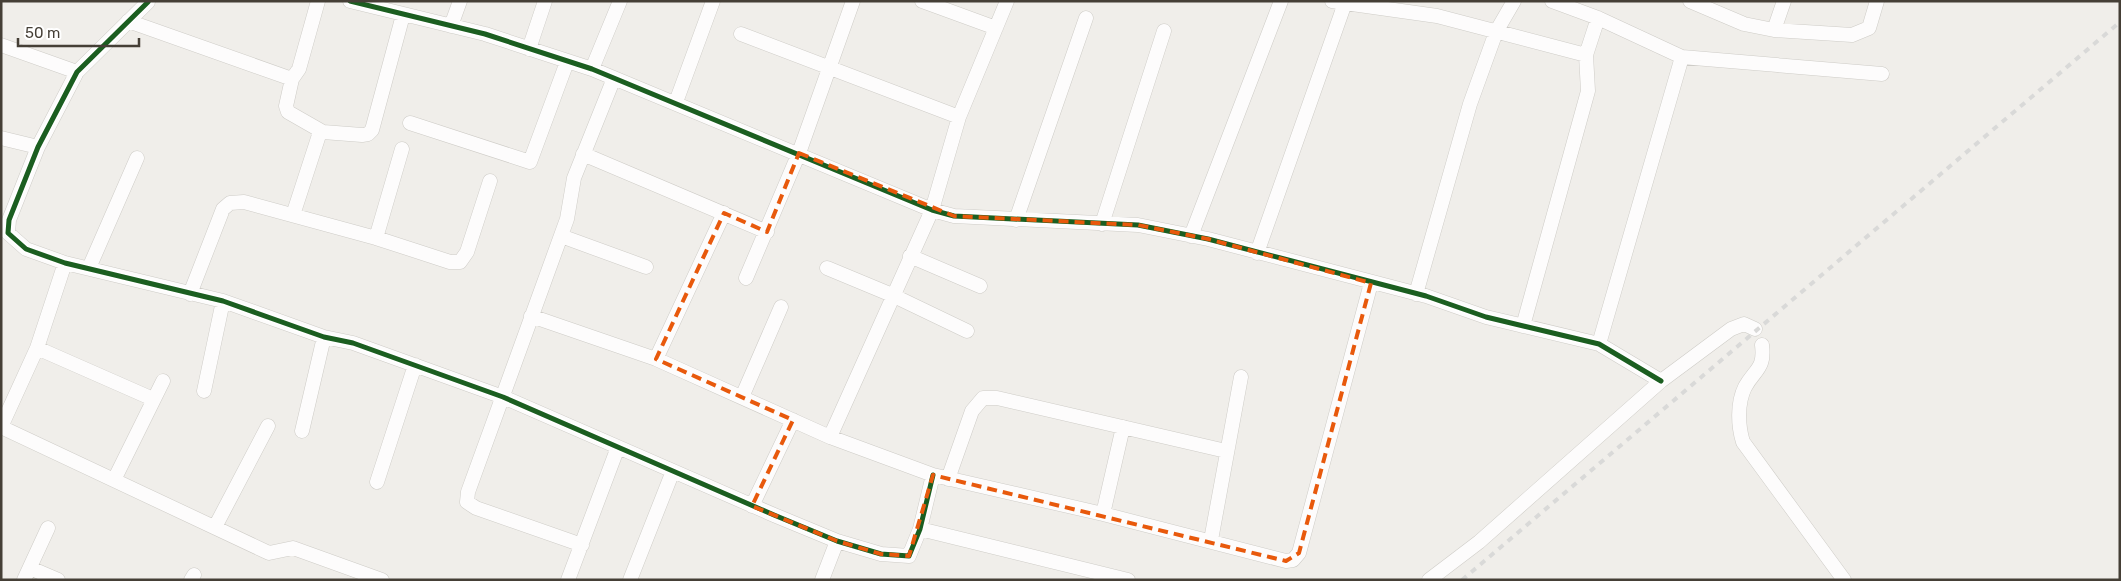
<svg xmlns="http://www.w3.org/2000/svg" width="2121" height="581" font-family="Rubik,sans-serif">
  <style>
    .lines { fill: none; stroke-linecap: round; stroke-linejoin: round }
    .minor-casing { stroke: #ceccc7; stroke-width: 15 }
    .minor { stroke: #fdfcfc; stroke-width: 14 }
    .rail { stroke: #d9d9d8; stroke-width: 4; stroke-dasharray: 6 6; stroke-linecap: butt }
    .cycleway-casing { stroke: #fff; stroke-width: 8 }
    .cycleway { stroke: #1b5e20; stroke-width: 5 }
    .marked { fill: none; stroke: #e8590c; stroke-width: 4; stroke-dasharray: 10 6; stroke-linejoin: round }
  </style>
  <rect width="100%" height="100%" fill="#f0eeea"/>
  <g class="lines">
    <g class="minor-casing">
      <path id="minor" d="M350 1 485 34 592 69 932 210 954 216 1138 225 1208 239 1426 296 1486 317 1599 344 1661 381
        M922 1 996 28
        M1332 1 1345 3
        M1552 1 1598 18 1682 57 1882 74
        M1690 1 1744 24 1774 30 1852 35 1869 28 1877 1
        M148 2 77 72 38 147 9 220 8 233 26 249 65 263 223 301 324 337 353 343 503 397 774 515 837 541 881 554 909 556 920 529 933 475
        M128 21 292 79 299 69 318 1
        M451 26 460 1
        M1774 30 1784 1
        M741 34 959 117
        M1 45 77 72
        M529 49 545 1
        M592 69 620 1
        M292 79 286 106 288 112 323 132
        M676 102 713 1
        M410 123 530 162 567 62
        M1 138 38 147
        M583 154 767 232
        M293 215 319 135 323 132 362 135 368 134 372 130 403 15
        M1016 220 1086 18
        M1102 224 1164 31
        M561 236 646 267
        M1191 236 1281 1
        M376 238 402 149
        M1257 253 1345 3 1437 16 1586 55 1598 18
        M910 256 980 286
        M89 268 137 158
        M827 268 892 295 967 331
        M746 278 799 153 853 1
        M190 294 223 209 230 203 244 202 376 238 450 262H460L467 252 490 181
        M1416 294 1470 104 1496 32 1514 1
        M531 316 656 359 830 437 933 475 1103 514 1286 561 1293 560 1299 553 1371 283
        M1523 326 1588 91 1586 55
        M1599 344 1682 57
        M1762 345C1765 369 1755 369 1745 387 1737 403 1738 426 1743 442L1844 580
        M37 348 153 399
        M656 359 724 213
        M204 391 223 301
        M742 397 781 307
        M1 427 269 553 293 548 382 580
        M1 427 37 348 65 263
        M302 431 324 337
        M830 437 932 210 959 117 1007 1
        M948 479 972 411 983 398H997L1226 451
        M114 480 163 381
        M377 482 415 365
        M752 506 793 420
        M1103 514 1123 427
        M215 527 268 426
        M920 529 1128 580
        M1211 540 1241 377
        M582 545 476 508 467 502 468 492 567 219 574 178 614 78
        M30 568 58 580
        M24 580 48 528
        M191 580 194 575
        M568 580 618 447
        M630 580 673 471
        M822 580 837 541
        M1429 580 1479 542 1661 381 1731 329 1744 324 1755 329"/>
    </g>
    <use href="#minor" class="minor"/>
    <path class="rail" d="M1462 580 2120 22"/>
    <g class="cycleway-casing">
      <path id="cycleway" d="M350 1 485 34 592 69 932 210 954 216 1138 225 1208 239 1426 296 1486 317 1599 344 1661 381
        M148 2 77 72 38 147 9 220 8 233 26 249 65 263 223 301 324 337 353 343 503 397 774 515 837 541 881 554 909 556 920 529 933 475"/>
    </g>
    <use href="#cycleway" class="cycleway"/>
  </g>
  <path class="marked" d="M799 153 954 216 1138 225 1208 239 1371 283 1299 553 1286 561 933 475 909 556 881 554 837 541 752 506 793 420 656 359 724 213 767 232Z"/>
  <rect width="2121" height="581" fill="none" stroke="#453f36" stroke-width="5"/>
  <path d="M18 38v8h121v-8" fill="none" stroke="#453f36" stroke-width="2.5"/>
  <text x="25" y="38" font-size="15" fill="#453f36" stroke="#ffffff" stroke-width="4" paint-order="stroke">50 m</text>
</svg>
